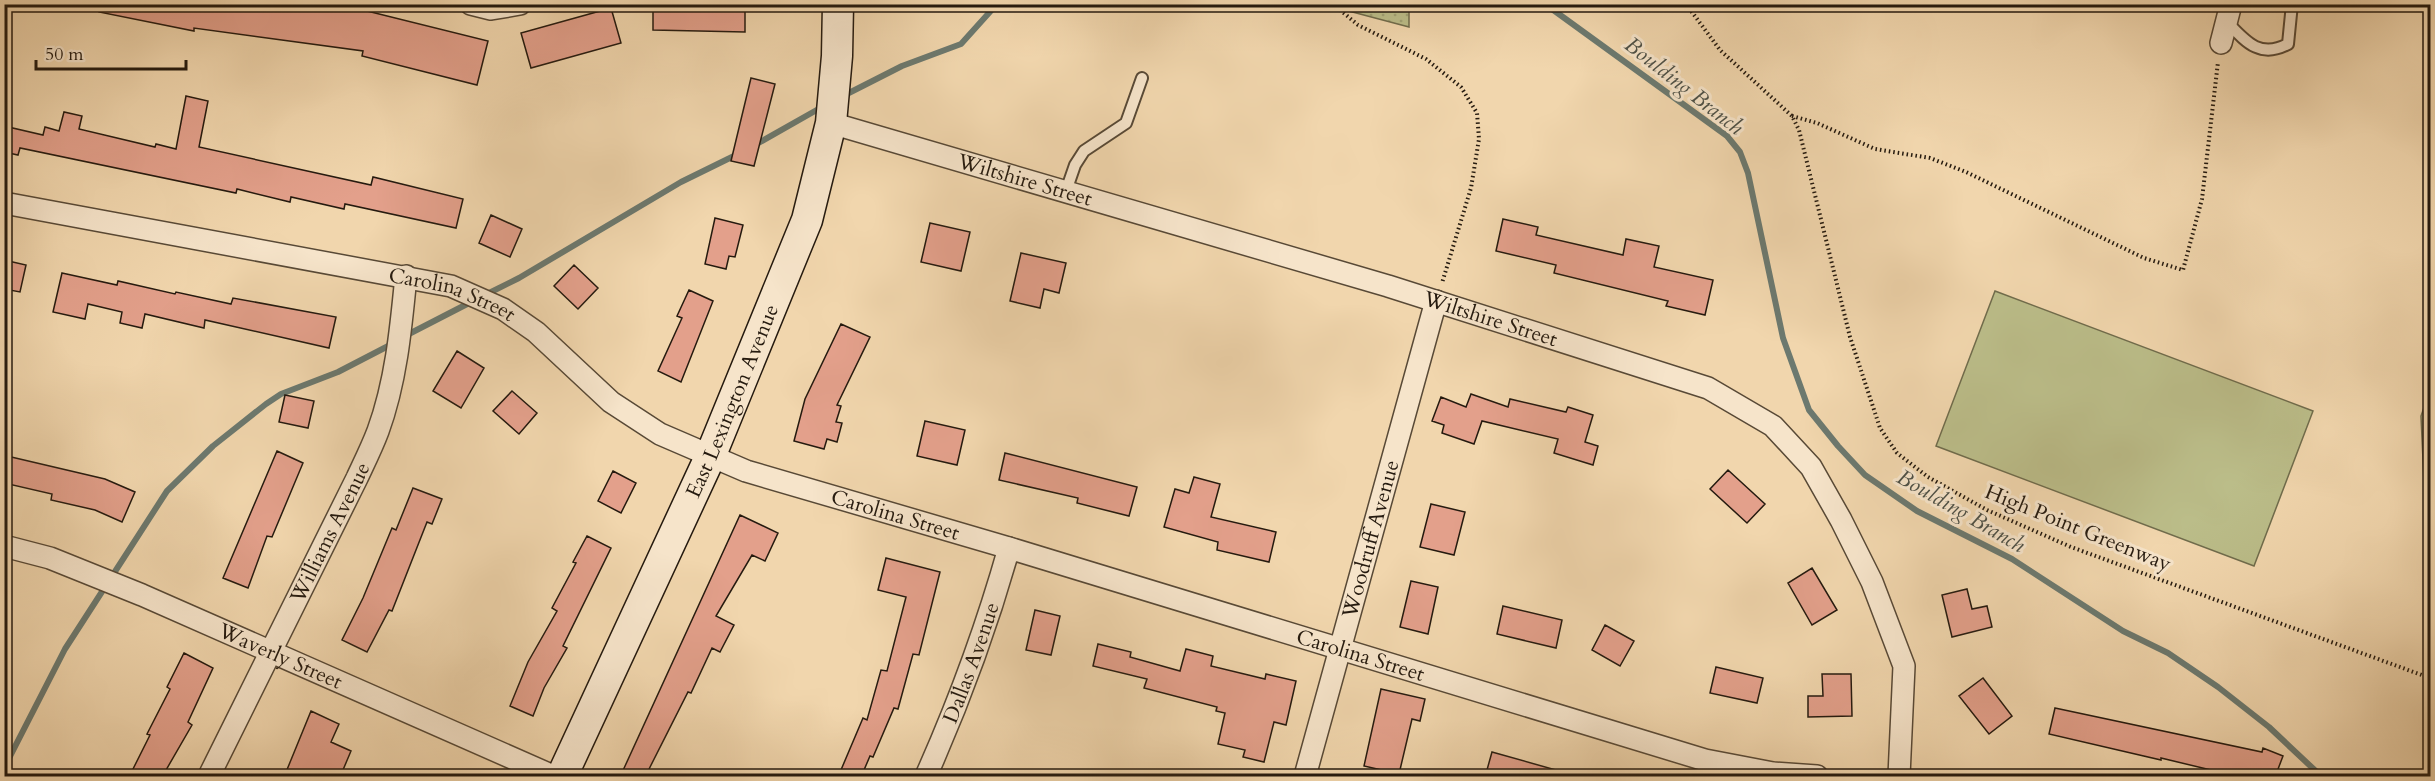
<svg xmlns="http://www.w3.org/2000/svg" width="2435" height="781" font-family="Cardo,serif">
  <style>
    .park { fill: url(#park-dots); stroke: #706c4c; stroke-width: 1.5 }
    .pitch { fill: #bbbd89; stroke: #706c4c; stroke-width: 1.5 }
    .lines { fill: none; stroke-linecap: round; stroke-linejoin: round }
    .stream { stroke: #6c796f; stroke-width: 6 }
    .building { fill: #e3a08b; stroke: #251a0f; stroke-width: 1.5 }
    .lane-casing { stroke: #584936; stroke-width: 14 }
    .street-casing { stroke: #584936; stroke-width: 24 }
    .secondary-casing { stroke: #251a0f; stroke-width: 33 }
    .path { stroke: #251a0f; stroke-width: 4; stroke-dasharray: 1.5 3; stroke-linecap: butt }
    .lane { stroke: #f6e4ca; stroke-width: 10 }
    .street { stroke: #f6e4ca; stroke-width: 21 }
    .secondary { stroke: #f6e4ca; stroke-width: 30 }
    .labels { text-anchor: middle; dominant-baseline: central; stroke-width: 6; stroke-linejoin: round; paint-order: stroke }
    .street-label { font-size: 21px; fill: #251a0f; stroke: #f6e4ca }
    .water-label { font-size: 22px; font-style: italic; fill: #4e5147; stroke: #f6e4ca }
  </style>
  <defs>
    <pattern id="park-dots" width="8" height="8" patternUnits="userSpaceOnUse" patternTransform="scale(1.5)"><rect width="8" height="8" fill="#bbbd89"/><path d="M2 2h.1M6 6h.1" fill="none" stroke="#a1a275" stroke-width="1.8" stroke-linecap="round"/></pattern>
  </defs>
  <rect width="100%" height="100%" fill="#f1d6ad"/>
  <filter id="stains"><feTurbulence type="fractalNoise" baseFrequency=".00333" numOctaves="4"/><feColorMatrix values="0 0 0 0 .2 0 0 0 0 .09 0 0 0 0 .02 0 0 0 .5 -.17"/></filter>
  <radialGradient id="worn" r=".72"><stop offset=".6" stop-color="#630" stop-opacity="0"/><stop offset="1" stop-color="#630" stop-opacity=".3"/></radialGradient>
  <path class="park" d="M1326 5H1409V27Z"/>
  <path class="pitch" d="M1995 291 2313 411 2254 566 1936 446Z
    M2430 390V522L2425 504 2421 416Z"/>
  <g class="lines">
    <path class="stream" d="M1545 4 1727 136 1740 152 1748 173 1783 338 1809 410 1838 446 1865 475 1917 511 2012 559 2123 631 2168 653 2218 687 2269 727 2321 776
      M841 97 902 66 961 44 997 4
      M755 145 822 107
      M485 295 519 278 681 182 738 154
      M405 336 473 301
      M4 768 65 649 167 491 213 446 266 404 281 394 338 372 394 343"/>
  </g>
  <path class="building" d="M100 4H322L359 9 488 41 477 85 362 56 363 51 194 28V31L99 12Z
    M653 4H745V32L653 30Z
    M611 8 621 43 531 68 521 33Z
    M751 78 775 84 754 166 731 161Z
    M186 96 208 101 199 147 371 185 373 177 463 199 456 228 345 204 344 209 291 197 290 202 237 189 236 193 20 148 18 155 4 152V126L43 135 45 127 59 131 64 112 82 116 79 129 155 147 156 144 176 149Z
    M491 215 522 229 510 257 479 243Z
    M715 218 743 225 735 257 729 256 726 269 705 264Z
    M1503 219 1538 227 1536 235 1623 255 1626 239 1659 246 1654 267 1713 280 1705 315 1666 306 1668 301 1554 273 1556 265 1496 251Z
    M930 223 970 232 961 271 921 262Z
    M1021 253 1066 263 1059 293 1044 289 1040 308 1010 301Z
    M4 260 26 265 20 292 4 289Z
    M574 265 598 288 578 309 554 286Z
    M62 273 117 285 118 281 175 294 176 292 231 304 233 298 336 317 329 348 205 320 204 328 145 314 142 328 120 323 122 312 88 304 85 319 53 312Z
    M689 290 713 301 681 382 658 371 682 318 677 316Z
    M841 324 870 337 837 405 841 406 836 422 842 423 837 442 827 439 824 449 794 441 805 399Z
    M457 351 484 368 461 408 433 391Z
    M512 391 537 413 519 434 493 411Z
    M1471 394 1508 407 1510 399 1566 412 1568 407 1593 415 1585 442 1598 446 1593 465 1554 453 1558 439 1482 421 1474 444 1442 433 1444 425 1432 421 1441 397 1466 407Z
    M285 395 314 401 308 428 279 422Z
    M925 421 965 430 957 465 917 456Z
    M277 451 303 463 272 537 267 536 248 588 223 578Z
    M1005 453 1137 487 1129 516 1077 503 1078 498 999 480Z
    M7 456 105 479 135 492 122 522 95 510 51 500 52 494 4 483Z
    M1728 470 1765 504 1747 523 1710 489Z
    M613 471 636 483 621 513 598 501Z
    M1194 477 1220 484 1211 517 1276 532 1269 562 1217 550 1218 542 1164 527 1175 489 1189 493Z
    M413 488 442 499 432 524 427 522 392 611 389 610 367 652 342 640 363 598 392 528 396 530Z
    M1431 504 1465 512 1454 555 1420 547Z
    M740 515 778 533 765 561 752 555 716 616 734 625 720 652 712 648 691 693 688 692 645 777H620Z
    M587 536 611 548 563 646 567 648 544 688 533 716 510 706 528 662 557 611 552 608 576 563 573 562Z
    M886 558 940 572 919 655 913 654 898 709 894 708 873 757 870 756 861 777H838L863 718 867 720 881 670 887 671 906 597 878 590Z
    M1812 568 1837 610 1812 625 1788 583Z
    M1411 581 1438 587 1428 634 1400 627Z
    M1967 589 1972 609 1987 606 1992 627 1952 637 1942 595Z
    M1503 606 1562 620 1556 648 1497 634Z
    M1035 610 1060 616 1051 655 1026 650Z
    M1605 625 1634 641 1620 666 1592 650Z
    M1098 644 1131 652 1130 657 1180 671 1186 649 1213 656 1211 666 1265 679 1266 674 1296 681 1286 725 1274 722 1264 762 1243 757 1245 750 1218 744 1225 713 1216 711 1217 707 1144 688 1147 679 1093 666Z
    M184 653 213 668 188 722 192 725 162 777H129L150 735 147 734 170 689 167 687Z
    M1716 667 1763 678 1757 703 1710 693Z
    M1822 674H1851L1852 716 1808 717V696H1823Z
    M1983 678 2012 716 1989 734 1959 696Z
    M1381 689 1425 699 1420 721 1412 719 1399 774 1364 766Z
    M2055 708 2262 752 2263 748 2283 756 2275 777H2240L2161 758V760L2049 734Z
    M311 711 339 724 331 742 351 751 340 777H284Z
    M1492 752 1563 772 1562 777H1485Z"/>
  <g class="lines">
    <g class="lane-casing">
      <path id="lane" d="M2227 22C2246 42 2260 59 2288 44L2292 4
        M1066 191 1075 165 1084 151 1126 123 1142 78
        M1151 776H1153"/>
    </g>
    <g class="street-casing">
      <g id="street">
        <path d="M471 4 491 9 520 4"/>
        <path d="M2221 43 2231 4"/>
        <path id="s1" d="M831 123 1388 286 1708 388 1773 426 1811 467 1841 520 1872 582 1904 666 1899 776"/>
        <path id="s2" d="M4 203 451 286 503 309 536 332 611 402 660 434 746 471 1009 548 1705 760 1773 773 1817 776"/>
        <path id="s3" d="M4 546 50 558 142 595 553 776"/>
        <path id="s4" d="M209 776 357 478C364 463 372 447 378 431 396 382 401 328 406 276"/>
        <path id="s5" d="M926 776C959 702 987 626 1009 548"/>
        <path id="s6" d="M1305 776 1436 301"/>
      </g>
    </g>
    <g class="secondary-casing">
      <g id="secondary">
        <path id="s7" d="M562 776 710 457 807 220 831 123 837 56 838 4"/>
      </g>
    </g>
    <path class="path" d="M1333 4 1358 25 1426 59 1461 87 1477 113 1479 139 1471 188 1442 283
      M1686 4 1720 50 1792 116 1799 130 1850 337 1880 428 1897 453 1928 477 1987 510 2071 547 2430 678
      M1792 116 1817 123 1875 149 1930 158 1966 172 2144 258 2183 270 2202 199 2218 62"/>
    <use href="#lane" class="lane"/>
    <use href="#street" class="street"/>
    <use href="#secondary" class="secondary"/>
  </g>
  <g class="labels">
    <g class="street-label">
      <text stroke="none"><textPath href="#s1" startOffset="202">Wiltshire Street</textPath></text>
      <text stroke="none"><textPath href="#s2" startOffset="458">Carolina Street</textPath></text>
      <text stroke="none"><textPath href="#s1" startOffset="688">Wiltshire Street</textPath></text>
      <text stroke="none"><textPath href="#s7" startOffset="412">East Lexington Avenue</textPath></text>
      <text stroke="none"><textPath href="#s2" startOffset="962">Carolina Street</textPath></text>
      <text transform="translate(2078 528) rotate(22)">High Point Greenway</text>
      <text stroke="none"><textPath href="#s4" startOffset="272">Williams Avenue</textPath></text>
      <text stroke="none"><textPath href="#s6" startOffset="246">Woodruff Avenue</textPath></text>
      <text stroke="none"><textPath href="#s2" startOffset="1448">Carolina Street</textPath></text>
      <text stroke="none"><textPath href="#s3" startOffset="298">Waverly Street</textPath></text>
      <text stroke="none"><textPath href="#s5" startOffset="122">Dallas Avenue</textPath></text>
    </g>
    <g class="water-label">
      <text transform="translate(1684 86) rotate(38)">Boulding Branch</text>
      <text transform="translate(1961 511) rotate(30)">Boulding Branch</text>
    </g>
  </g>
  <rect width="2435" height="781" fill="none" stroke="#f1d6ad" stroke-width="24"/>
  <rect x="6" y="6" width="2423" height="769" fill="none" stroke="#251a0f" stroke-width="3"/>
  <rect x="12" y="12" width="2411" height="757" fill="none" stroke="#251a0f" stroke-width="1.5"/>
  <path d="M36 60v9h150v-9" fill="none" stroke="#251a0f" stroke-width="3"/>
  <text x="45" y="60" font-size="18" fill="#251a0f" stroke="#f6e4ca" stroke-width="4.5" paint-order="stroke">50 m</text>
  <rect width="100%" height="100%" filter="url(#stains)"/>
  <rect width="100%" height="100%" fill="url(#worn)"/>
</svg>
